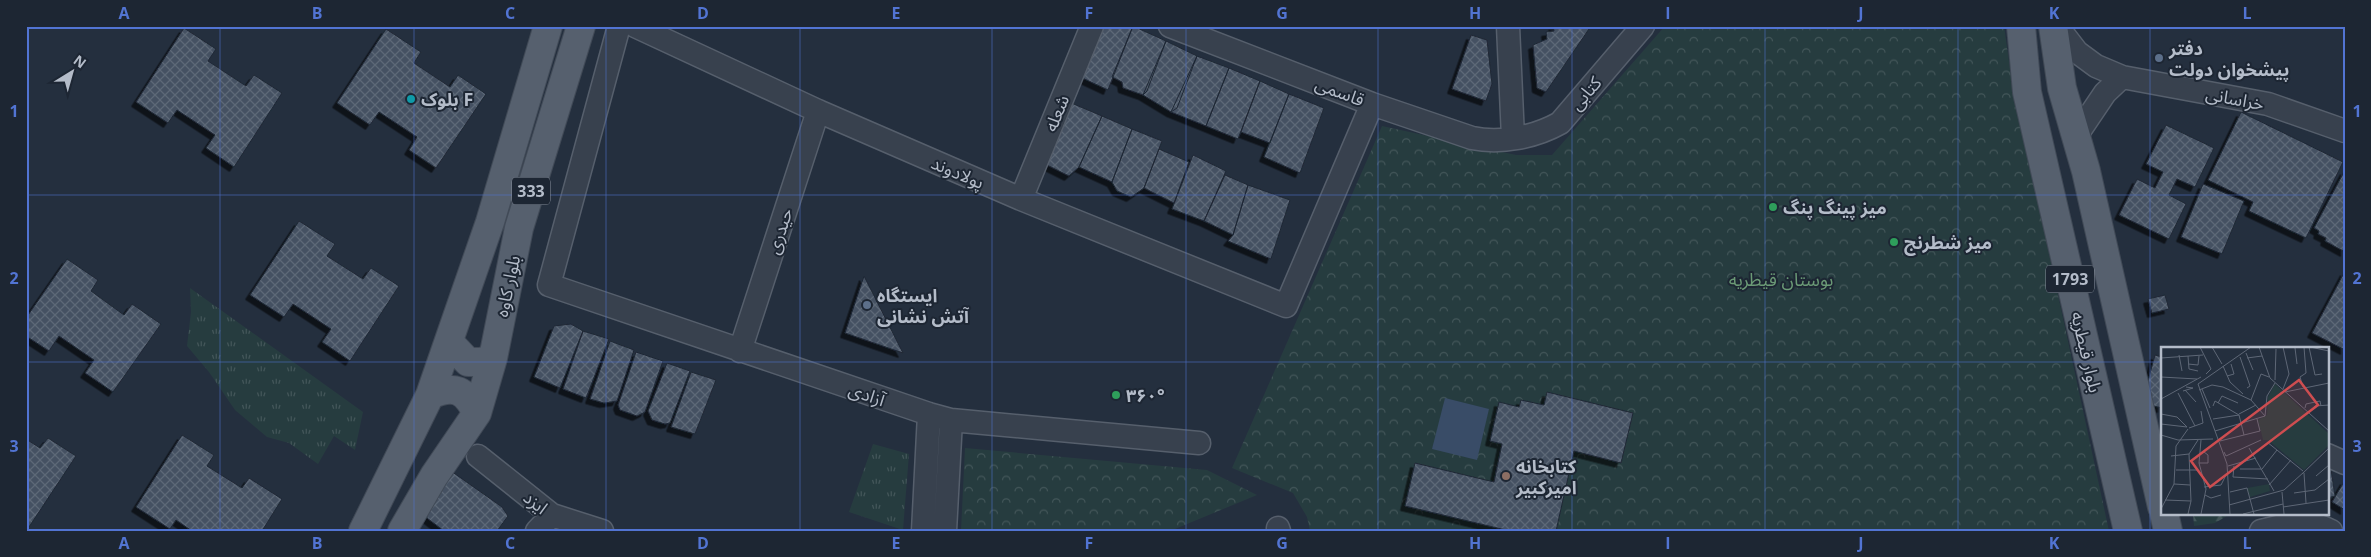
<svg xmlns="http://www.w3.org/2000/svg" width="2371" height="557" font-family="'Open Sans','Noto Sans Arabic',sans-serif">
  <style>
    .grass { fill: url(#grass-tufts) }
    .forest { fill: url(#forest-firs) }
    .park { fill: url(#park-crowns) }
    .water { fill: #394c67 }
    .building { fill: url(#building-cross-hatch); stroke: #1f2835; filter: url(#shadow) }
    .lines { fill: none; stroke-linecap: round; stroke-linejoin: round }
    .minor-casing { stroke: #565f6c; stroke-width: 25 }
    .primary-casing { stroke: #414a57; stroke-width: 30 }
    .minor { stroke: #38414e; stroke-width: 22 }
    .primary { stroke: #56606e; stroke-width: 28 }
    .grid { fill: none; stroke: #5274d3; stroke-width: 1; stroke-opacity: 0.55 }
    .service-dot { fill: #5c6f8a; stroke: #1d2633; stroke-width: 2 }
    .culture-dot { fill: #0f9aa8; stroke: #1d2633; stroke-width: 2 }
    .leisure-dot { fill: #2e9e5b; stroke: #1d2633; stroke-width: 2 }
    .education-dot { fill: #8d6e63; stroke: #1d2633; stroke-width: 2 }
    .labels { text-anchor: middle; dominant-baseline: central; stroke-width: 4; stroke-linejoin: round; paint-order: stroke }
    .shield { fill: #1d2633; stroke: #878f9c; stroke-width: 1 }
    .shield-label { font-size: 16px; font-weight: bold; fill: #b4bcc9 }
    .poi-label { font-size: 18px; font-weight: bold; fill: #b4bcc9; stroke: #1d2633; text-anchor: start }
    .street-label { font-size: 18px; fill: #b4bcc9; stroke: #1d2633 }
    .park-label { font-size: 18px; fill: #6b9a76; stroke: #1d2633 }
    .inset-road { fill: none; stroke: #5e6776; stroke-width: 1 }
    .view { fill: #ce4d50; fill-opacity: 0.15; stroke: #ce4d50; stroke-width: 2.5 }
    .inset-edge { fill: none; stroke: #b4bcc9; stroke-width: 2.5 }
    .neatline { fill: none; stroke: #5274d3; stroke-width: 2 }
    .grid-label { font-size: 16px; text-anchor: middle; font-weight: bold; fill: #5274d3 }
  </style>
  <defs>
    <pattern id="grass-tufts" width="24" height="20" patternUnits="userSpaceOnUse" patternTransform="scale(1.25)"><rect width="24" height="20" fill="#263c3f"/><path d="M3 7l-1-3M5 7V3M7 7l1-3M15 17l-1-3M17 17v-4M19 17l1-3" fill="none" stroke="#435659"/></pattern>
    <pattern id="forest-firs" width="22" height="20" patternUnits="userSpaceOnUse" patternTransform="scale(1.25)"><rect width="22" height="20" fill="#263c3f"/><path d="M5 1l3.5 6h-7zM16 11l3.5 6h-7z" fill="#435659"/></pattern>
    <pattern id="park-crowns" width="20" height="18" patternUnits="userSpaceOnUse" patternTransform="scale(1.25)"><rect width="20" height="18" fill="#263c3f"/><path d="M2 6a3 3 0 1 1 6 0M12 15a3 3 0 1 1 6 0" fill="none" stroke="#435659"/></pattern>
    <pattern id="building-cross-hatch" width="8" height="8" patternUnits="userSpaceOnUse" patternTransform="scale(1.25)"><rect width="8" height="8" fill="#455162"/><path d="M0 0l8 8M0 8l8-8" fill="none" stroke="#5d6877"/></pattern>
    <filter id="shadow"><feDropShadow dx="-4.5" dy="4.5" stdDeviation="0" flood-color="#0009"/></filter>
  </defs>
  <rect width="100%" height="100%" fill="#242f3e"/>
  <path class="grass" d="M190 288 363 412 355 450 334 436 318 464 289 443 267 437 235 410 209 372 187 346 191 312Z
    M873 444 909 454 903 530 849 512Z"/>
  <path class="forest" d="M2193 513H2232L2215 523 2194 526Z"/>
  <path class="park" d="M1665 26H2004L2012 82 2109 531H1310L1307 517 1293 493 1232 468 1382 126 1516 155H1552Z
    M965 448 1207 470 1257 495 1175 529 1163 531H961Z"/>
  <path class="water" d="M1445 398 1489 409 1477 460 1432 449Z"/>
  <path class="building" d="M1097 26H1133L1108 90 1076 75Z
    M1133 26 1166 41 1147 91 1143 95 1123 88 1122 82 1112 77Z
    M1553 26H1591L1546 92 1537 88 1533 45 1547 39 1546 32 1554 31Z
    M184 28 216 49 208 61 246 86 254 75 282 93 234 167 206 148 215 135 177 110 168 123 136 102Z
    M386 29 421 52 414 63 450 87 458 75 486 94 436 168 409 150 417 137 379 112 370 125 337 103Z
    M1471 35 1487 40 1492 84 1486 101 1452 89Z
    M1166 41 1197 56 1177 108 1171 112 1143 95Z
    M1197 56 1229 68 1206 126 1171 112Z
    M1229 68 1260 81 1238 139 1206 126Z
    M1260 81 1289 94 1270 143 1241 132Z
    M1289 94 1324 108 1300 173 1264 157Z
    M1069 102 1102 116 1079 167 1069 176 1045 164Z
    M2241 112 2343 162 2306 238 2249 211 2253 202 2208 180Z
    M1102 116 1132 129 1112 182 1079 167Z
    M2166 125 2214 148 2195 187 2177 179 2169 195 2186 204 2169 239 2119 215 2137 179 2155 188 2163 172 2146 164Z
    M1132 129 1162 141 1144 188 1131 197 1117 191 1112 182Z
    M1159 149 1189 162 1174 203 1144 188Z
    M1193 155 1226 171 1204 221 1172 209Z
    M2345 170V252L2325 241 2326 238 2318 234 2319 231 2314 228Z
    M1225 175 1248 185 1233 235 1204 221Z
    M2203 184 2244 201 2222 254 2181 237Z
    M1248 185 1290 200 1271 259 1228 241 1233 235Z
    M299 221 335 244 327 256 363 279 371 268 399 286 350 361 322 342 331 329 293 304 284 317 250 295Z
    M67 259 98 280 91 291 124 315 132 304 161 324 113 392 85 373 94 360 59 336 49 351 26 336V318Z
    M2345 271V350L2312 333Z
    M864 276 903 353 845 333Z
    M2165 295 2169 309 2152 313 2148 299Z
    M571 324 583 331 560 388 534 377 554 326Z
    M583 331 609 339 586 398 563 389Z
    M610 341 634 350 617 401 604 403 590 399Z
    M636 352 663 361 645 412 637 416 620 410 618 405Z
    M2155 355 2162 357V408L2142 403Z
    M667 363 690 371 670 423 665 424 652 420 648 411Z
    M691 372 716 380 695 434 671 427Z
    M1547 392 1633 413 1621 463 1574 451 1556 531H1510L1405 506 1415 463 1494 482 1502 444 1490 441 1499 402 1519 407 1521 400 1544 405Z
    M182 435 214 455 207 466 242 488 249 478 282 499 262 531H192L176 520 170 529 136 507Z
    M48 438 76 456 29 527 26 525V439L40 448Z
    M2327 469H2331L2335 496 2327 498Z
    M451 471 502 507 508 516 497 531H444L427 518V512Z
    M2345 480V510L2332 502Z"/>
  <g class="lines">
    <g class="minor-casing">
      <path id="minor" d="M619 26 549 285 929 414 951 420 1199 443
        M635 26 818 111 1021 199 1286 306 1372 104
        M1170 26 1372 104 1472 138C1501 144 1535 137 1560 123L1643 26
        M1508 26 1513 138
        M2057 26 2077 52 2096 66 2122 77 2268 104 2345 131
        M2076 136 2105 93 2122 77
        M1021 199 1092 26
        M740 351 818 111
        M2327 455 2345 463
        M478 456 552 515 602 531
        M1278 528 1279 531
        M537 531 552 515
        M923 531 929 414
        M945 531 951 420
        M2261 531C2287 525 2305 517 2331 531"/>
    </g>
    <g class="primary-casing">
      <path id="primary" d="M2021 26 2027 92 2128 531
        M2053 26 2062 88 2086 171 2162 507
        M449 342 468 362H481L493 358
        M430 395C455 384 465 390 477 413
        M2164 513 2168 531
        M363 531 430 395 490 222 548 26
        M402 531 434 476 477 413 493 358 519 228 581 26"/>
    </g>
    <use href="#minor" class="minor"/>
    <use href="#primary" class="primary"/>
  </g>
  <path class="grid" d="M220 26V531M414 26V531M606 26V531M800 26V531M992 26V531M1186 26V531M1378 26V531M1572 26V531M1765 26V531M1958 26V531M2150 26V531M26 195H2345M26 362H2162M2327 362H2345"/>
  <g class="service-dot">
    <circle cx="2159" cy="58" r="5"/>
    <circle cx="867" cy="305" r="5"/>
  </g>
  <circle class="culture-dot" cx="411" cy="99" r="5"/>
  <g class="leisure-dot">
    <circle cx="1773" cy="207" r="5"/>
    <circle cx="1894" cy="242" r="5"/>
    <circle cx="1116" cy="395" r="5"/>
  </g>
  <circle class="education-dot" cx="1506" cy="476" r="5"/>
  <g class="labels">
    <g class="shield">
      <rect x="512" y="177.5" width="38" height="27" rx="4"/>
      <rect x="2046" y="265.5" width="48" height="27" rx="4"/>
    </g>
    <g class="shield-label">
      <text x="531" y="191">333</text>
      <text x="2070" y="279">1793</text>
    </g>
    <g class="poi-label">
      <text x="2169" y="48">دفتر<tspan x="2169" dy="21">پیشخوان دولت</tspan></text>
      <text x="421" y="99">بلوک F</text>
      <text x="1783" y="207">میز پینگ پنگ</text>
      <text x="1904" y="242">میز شطرنج</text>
      <text x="877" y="295">ایستگاه<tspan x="877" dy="21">آتش نشانی</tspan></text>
      <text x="1126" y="395">۳۶۰°</text>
      <text x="1516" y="466">کتابخانه<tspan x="1516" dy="21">امیرکبیر</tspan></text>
    </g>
    <g class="street-label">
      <text transform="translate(1340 91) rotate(21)">قاسمی</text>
      <text transform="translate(1585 93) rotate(-49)">کتابی</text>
      <text transform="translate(2235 98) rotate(11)">خراسانی</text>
      <text transform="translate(1056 113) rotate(-68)">شعله</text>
      <text transform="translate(958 172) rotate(23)">پولادوند</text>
      <text transform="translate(779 231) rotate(-72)">حیدری</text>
      <text transform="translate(507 286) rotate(-78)">بلوار کاوه</text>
      <text transform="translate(2087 352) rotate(77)">بلوار قیطریه</text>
      <text transform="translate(867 394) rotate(19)">آزادی</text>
      <text transform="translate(536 502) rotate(38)">ایزد</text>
    </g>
    <g class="park-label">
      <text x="1781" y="279">بوستان قیطریه</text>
    </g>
  </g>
  <g transform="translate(2161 347)">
    <rect width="168" height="168" fill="#242f3e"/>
    <path d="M114 37 167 86V99L143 123 107 93H102L97 73 106 68 107 50Z" fill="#263c3f"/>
    <path d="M108 137 109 144 89 150 86 141Z" fill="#263c3f"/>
    <path class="inset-road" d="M39 0 50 22 45 27M51 0 61 17M98 0 109 31 168 84M109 0H141M148 0 154 28 161 27M149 0 168 4M134 1 136 17M85 6 92 23M18 8 21 24M27 9 28 22 37 24M79 10 89 39 86 41M0 11 42 8M86 11 101 9M27 17 37 18 38 9M62 19 69 35 82 47M66 29 73 27 70 17M0 30 36 32M114 33 115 2M142 40 139 30 145 26 143 0M41 42 49 61M122 42 128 27 122 0M24 43 35 55M38 43 51 38 62 40 90 53 104 69M22 44 32 41 25 40M124 45 168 36M17 46 34 79M0 52 40 30M90 53 100 27 108 30M57 56 61 49 77 56M52 59 54 54 78 68M144 61 145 57 159 54 160 59M148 65 154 59 168 58M0 67 16 70 26 80M78 67 95 58M78 68 83 88M104 69 106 49 114 36M52 72 78 68M0 77 26 80M28 81 42 76 40 64M54 84 104 69M0 88 17 93 52 92M59 94 99 84 96 72M106 95 142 124M88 101 113 144M63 105 65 109 100 93M10 109 28 107M38 116H47V108L43 105M67 119 95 111M73 119 72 130 107 132M79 122H100M101 122 116 103M15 123H36M143 126 145 156M141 127 168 101M155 129 168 118M13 137 29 138M108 138 130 113M43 140 60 138 65 128M69 145 86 141 93 167M121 145 123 167M133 146 154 143 168 132M44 148 50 151 60 148M4 153 30 154M68 158 123 143 143 125M122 160 168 153M0 162 13 137 15 99 27 82M27 167 30 154 28 107 37 93M40 167 45 142 38 116 40 93M69 167 66 117 37 37 90 0M82 167 122 157"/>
    <path class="view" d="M138 33 157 58 49 140 30 114Z"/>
    <rect width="168" height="168" class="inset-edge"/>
  </g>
  <rect width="2371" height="557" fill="none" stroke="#1d2633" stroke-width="55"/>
  <g transform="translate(72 72) rotate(37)" stroke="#1d2633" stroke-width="4" paint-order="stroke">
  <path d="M0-4L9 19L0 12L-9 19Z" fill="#b4bcc9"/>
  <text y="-8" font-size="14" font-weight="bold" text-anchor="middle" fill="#b4bcc9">N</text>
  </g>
  <rect x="28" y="28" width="2316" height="502" class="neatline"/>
  <g class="grid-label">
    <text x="124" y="19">A</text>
    <text x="317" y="19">B</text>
    <text x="510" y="19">C</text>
    <text x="703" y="19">D</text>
    <text x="896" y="19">E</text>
    <text x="1089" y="19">F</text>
    <text x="1282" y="19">G</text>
    <text x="1475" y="19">H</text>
    <text x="1668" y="19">I</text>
    <text x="1861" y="19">J</text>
    <text x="2054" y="19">K</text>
    <text x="2247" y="19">L</text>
    <text x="14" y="117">1</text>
    <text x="2357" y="117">1</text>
    <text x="14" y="284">2</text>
    <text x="2357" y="284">2</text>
    <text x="14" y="452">3</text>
    <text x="2357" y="452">3</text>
    <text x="124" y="549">A</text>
    <text x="317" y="549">B</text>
    <text x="510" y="549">C</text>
    <text x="703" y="549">D</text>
    <text x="896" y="549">E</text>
    <text x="1089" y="549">F</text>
    <text x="1282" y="549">G</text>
    <text x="1475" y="549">H</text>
    <text x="1668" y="549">I</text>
    <text x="1861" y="549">J</text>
    <text x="2054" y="549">K</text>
    <text x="2247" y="549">L</text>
  </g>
</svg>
